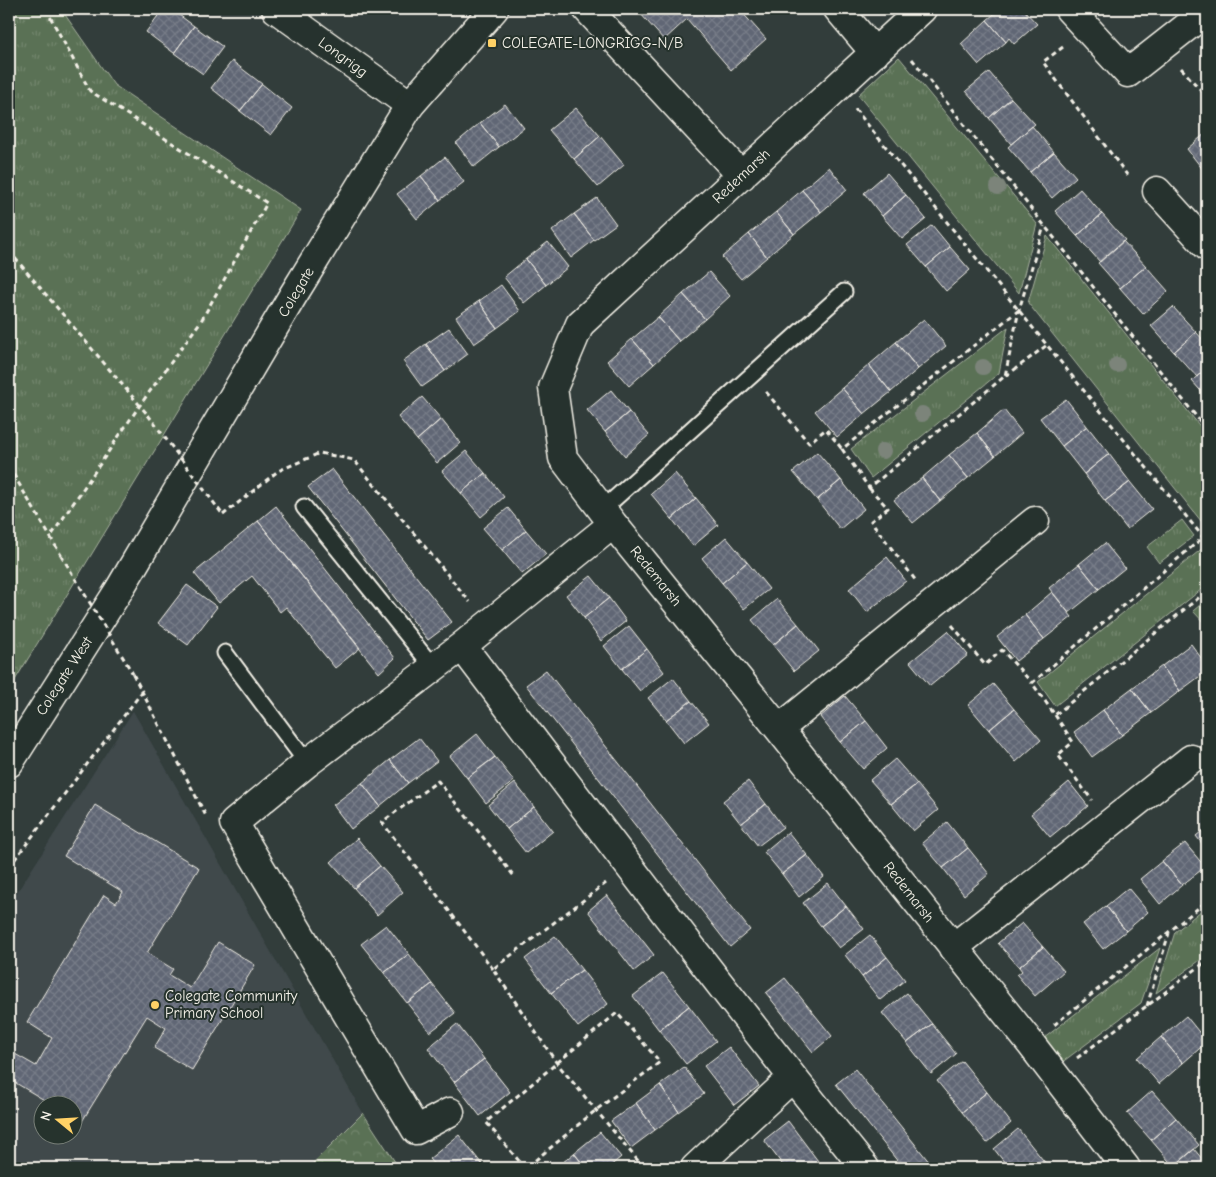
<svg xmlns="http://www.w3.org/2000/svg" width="1216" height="1177" font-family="'Comic Neue',sans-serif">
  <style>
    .built { fill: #40494c; fill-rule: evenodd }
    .grass { fill: url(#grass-tufts); stroke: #a7b19e }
    .forest { fill: url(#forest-crowns); stroke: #a7b19e }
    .building { fill: url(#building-cross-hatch); stroke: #f4f1e8 }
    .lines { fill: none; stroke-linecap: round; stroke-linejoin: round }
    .service-casing { stroke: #f4f1e8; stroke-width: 19 }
    .minor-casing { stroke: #f4f1e8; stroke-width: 31 }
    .tertiary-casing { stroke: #f4f1e8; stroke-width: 31 }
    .path { stroke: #f4f1e8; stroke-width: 3; stroke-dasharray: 5 4; stroke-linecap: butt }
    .service { stroke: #26332d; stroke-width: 15 }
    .minor { stroke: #26332d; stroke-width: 28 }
    .tertiary { stroke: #26332d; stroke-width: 28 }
    .path-bridge { stroke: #f4f1e8; stroke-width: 3; stroke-dasharray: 5 4; stroke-linecap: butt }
    .tree { fill: #7b847a }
    .poi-dot { fill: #ffd166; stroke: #26332d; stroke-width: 2 }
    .labels { text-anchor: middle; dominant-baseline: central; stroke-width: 4; stroke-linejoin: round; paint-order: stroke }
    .poi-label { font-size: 15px; fill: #f4f1e8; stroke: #26332d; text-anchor: start }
    .street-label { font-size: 15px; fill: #f4f1e8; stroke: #26332d }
  </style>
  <defs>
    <pattern id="grass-tufts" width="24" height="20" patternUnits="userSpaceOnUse" patternTransform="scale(1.25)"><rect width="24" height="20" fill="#5a7155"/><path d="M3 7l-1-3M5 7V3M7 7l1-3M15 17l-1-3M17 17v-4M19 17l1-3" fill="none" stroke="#72866d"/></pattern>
    <pattern id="forest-crowns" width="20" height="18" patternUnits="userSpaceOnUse" patternTransform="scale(1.25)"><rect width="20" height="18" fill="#5a7155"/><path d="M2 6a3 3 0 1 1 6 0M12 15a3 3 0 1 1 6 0" fill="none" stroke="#72866d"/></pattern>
    <pattern id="building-cross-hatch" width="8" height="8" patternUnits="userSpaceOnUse" patternTransform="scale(1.25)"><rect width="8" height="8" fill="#606674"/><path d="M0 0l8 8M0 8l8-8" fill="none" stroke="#777c88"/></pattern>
  </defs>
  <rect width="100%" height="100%" fill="#323d3b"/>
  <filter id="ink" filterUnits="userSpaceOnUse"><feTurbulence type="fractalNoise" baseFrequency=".02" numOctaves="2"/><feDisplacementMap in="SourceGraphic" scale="10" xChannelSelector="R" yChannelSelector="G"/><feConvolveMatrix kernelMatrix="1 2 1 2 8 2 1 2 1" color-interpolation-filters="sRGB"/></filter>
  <g filter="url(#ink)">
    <path class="built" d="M133 711 363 1113 399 1168H9V905ZM42 1104H72V1134H42Z"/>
    <path class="grass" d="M9 9H61L114 85 301 210 9 690Z
      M899 57 1037 224 1019 293 858 95Z
      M1047 236 1207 435V524L1205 526 1028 303Z
      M1008 327 999 373 871 478 851 449Z
      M1182 520 1194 536 1159 563 1147 547Z
      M1204 547 1207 551V585L1055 706 1038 682Z
      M1207 599V626L1193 611Z
      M1207 906V955L1156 993 1175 932Z
      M1160 948 1141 1003 1057 1066 1039 1042Z"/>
    <path class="forest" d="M363 1113 399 1168H308Z"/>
    <path class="building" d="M163 9H171L194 26 174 53 146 32Z
      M642 9H739L766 39 731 70 687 19 664 40 639 12Z
      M1000 9H1023L1037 24 1014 44 1009 38 1006 42 987 20Z
      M987 20 1006 42 979 65 961 44Z
      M194 26 223 47 203 74 174 53Z
      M232 61 262 84 240 111 211 88Z
      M989 72 1011 98 989 118 966 91Z
      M1207 76V91L1200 82Z
      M262 84 292 108 271 135 240 111Z
      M1011 98 1035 124 1011 144 989 118Z
      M505 104 524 128 499 147 480 123Z
      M576 108 600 136 574 159 549 130Z
      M480 123 499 147 474 167 456 143Z
      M1032 126 1054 152 1030 172 1008 147Z
      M1207 132V175L1187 149Z
      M600 136 624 165 598 187 574 159Z
      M1054 152 1076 177 1052 198 1030 172Z
      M445 157 464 182 440 200 421 176Z
      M829 167 847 190 821 212 802 190Z
      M887 173 906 195 882 216 864 193Z
      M421 176 440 200 417 219 397 194Z
      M1080 189 1102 214 1077 236 1055 211Z
      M802 190 821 212 794 234 776 212Z
      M906 195 926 219 902 239 882 216Z
      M597 198 616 224 594 240 574 214Z
      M776 212 794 234 767 257 749 234Z
      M574 214 594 240 571 258 552 231Z
      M1102 214 1125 240 1100 262 1077 236Z
      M932 225 950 247 926 267 907 245Z
      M749 234 767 257 741 279 722 257Z
      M1123 241 1146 266 1120 288 1098 263Z
      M548 242 568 267 546 285 526 259Z
      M950 247 970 270 946 291 926 267Z
      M526 259 546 285 524 303 504 277Z
      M1146 266 1168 291 1143 314 1120 288Z
      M709 272 730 296 705 319 683 294Z
      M501 285 520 311 497 328 479 301Z
      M683 294 705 319 679 341 658 317Z
      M479 301 497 328 474 344 456 317Z
      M1173 307 1196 332 1174 352 1151 326Z
      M658 317 679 341 654 364 632 339Z
      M924 319 946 346 918 369 896 342Z
      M449 328 468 354 445 371 426 344Z
      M1196 332 1207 344V367L1197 377 1174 352Z
      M632 339 654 364 629 386 607 361Z
      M896 342 918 369 891 392 869 365Z
      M426 344 445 371 422 387 403 361Z
      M869 365 891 392 864 414 842 388Z
      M1207 367V398L1192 381Z
      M842 388 864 414 837 437 815 411Z
      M611 390 629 412 605 432 587 410Z
      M422 397 441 419 417 440 398 417Z
      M1066 399 1087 426 1062 446 1040 418Z
      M1004 410 1022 433 995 456 977 433Z
      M629 412 649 435 625 456 605 432Z
      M441 419 460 443 437 463 417 440Z
      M1087 426 1109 454 1084 474 1062 446Z
      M977 433 995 456 968 478 949 455Z
      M466 451 485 473 461 493 442 471Z
      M817 452 841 480 817 500 793 472Z
      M1109 454 1130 482 1105 501 1084 474Z
      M949 455 968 478 940 501 922 478Z
      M332 469 452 622 428 640 308 487Z
      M485 473 504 497 481 517 461 493Z
      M675 473 696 498 672 519 651 494Z
      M922 478 940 501 913 523 894 500Z
      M841 480 864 509 840 529 817 500Z
      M1130 482 1152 509 1127 529 1105 501Z
      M696 498 718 525 693 546 672 519Z
      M276 506 395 658 379 673 258 521Z
      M508 508 526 530 502 550 483 528Z
      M258 521 360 648 335 668 286 607 280 612 252 576 219 603 194 573Z
      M526 530 546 554 522 574 502 550Z
      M726 537 747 562 722 583 702 558Z
      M1105 543 1125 568 1099 589 1079 564Z
      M887 557 906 581 867 612 849 589Z
      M747 562 769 589 744 609 722 583Z
      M1079 564 1099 589 1069 613 1049 588Z
      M591 576 609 598 584 618 566 595Z
      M187 585 217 607 188 645 158 623Z
      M1052 592 1072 617 1044 639 1025 615Z
      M609 598 626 621 601 641 584 618Z
      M777 599 798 624 773 645 752 620Z
      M1025 615 1044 639 1016 661 997 637Z
      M798 624 819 651 794 671 773 645Z
      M629 626 647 649 622 669 604 646Z
      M948 631 968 655 930 686 910 662Z
      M1191 644 1207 666V671L1180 691 1162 666Z
      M647 649 664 672 640 691 622 669Z
      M1162 666 1180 691 1151 713 1132 688Z
      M546 670 750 930 730 947 526 685Z
      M673 678 691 701 666 720 648 698Z
      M993 684 1014 709 989 730 968 705Z
      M1132 688 1151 713 1122 735 1103 710Z
      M845 696 866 721 840 742 820 717Z
      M691 701 709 723 684 743 666 720Z
      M1014 709 1041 740 1016 762 989 730Z
      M1103 710 1122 735 1092 757 1074 732Z
      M866 721 887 748 863 769 840 742Z
      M477 734 495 757 467 778 450 756Z
      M419 738 437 761 408 783 390 760Z
      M495 757 514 781 486 803 467 778Z
      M895 759 917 784 891 804 870 780Z
      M390 760 408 783 380 806 362 783Z
      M748 781 766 804 741 824 723 801Z
      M1069 782 1088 806 1050 837 1031 814Z
      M362 783 380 806 351 829 333 805Z
      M515 783 534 807 507 829 488 805Z
      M917 784 938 810 913 831 891 804Z
      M766 804 783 827 758 846 741 824Z
      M95 805 199 868 147 953 173 969 169 975 190 988 218 942 255 965 192 1070 154 1048 166 1028 147 1016 81 1123 72 1118V1104H51L9 1079V1064L15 1054 36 1066 52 1038 27 1022 104 895 116 903 123 892 64 856Z
      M534 807 553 831 526 853 507 829Z
      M947 822 968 848 943 868 922 843Z
      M1207 827V850L1196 836Z
      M788 832 807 855 782 874 764 852Z
      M357 838 380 866 354 888 331 862Z
      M1185 843 1205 867 1182 885 1162 861Z
      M968 848 989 874 964 895 943 868Z
      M807 855 824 877 799 897 782 874Z
      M1162 861 1182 885 1160 904 1140 879Z
      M380 866 403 892 377 915 354 888Z
      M828 883 846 906 821 926 803 903Z
      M1128 888 1148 912 1126 931 1106 906Z
      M607 895 654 955 634 971 588 911Z
      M846 906 864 929 839 948 821 926Z
      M1106 906 1126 931 1103 949 1083 924Z
      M1022 923 1043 947 1019 967 998 943Z
      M386 925 409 954 384 973 361 944Z
      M870 935 887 957 862 977 845 955Z
      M555 936 582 970 551 993 525 959Z
      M1043 947 1064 971 1035 996 1017 975 1022 971 1019 967Z
      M409 954 432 984 407 1003 384 973Z
      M887 957 905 980 880 1000 862 977Z
      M582 970 608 1004 578 1027 551 993Z
      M663 973 689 1006 659 1030 633 996Z
      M785 978 832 1036 813 1052 766 993Z
      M432 984 455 1013 430 1032 407 1003Z
      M907 993 932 1024 907 1043 882 1013Z
      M689 1006 716 1041 686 1064 659 1030Z
      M1186 1016 1207 1042 1183 1063 1161 1037Z
      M457 1024 484 1059 454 1082 428 1048Z
      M932 1024 956 1054 931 1074 907 1043Z
      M1161 1037 1183 1063 1159 1084 1137 1058Z
      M729 1047 759 1086 734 1105 704 1066Z
      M484 1059 510 1092 480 1116 454 1082Z
      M962 1061 987 1092 962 1112 937 1081Z
      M684 1067 704 1094 679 1112 660 1085Z
      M855 1069 934 1168H903L836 1084Z
      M660 1085 679 1112 655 1130 636 1103Z
      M1152 1091 1176 1118 1151 1140 1127 1113Z
      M987 1092 1011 1123 987 1143 962 1112Z
      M636 1103 655 1130 631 1148 611 1121Z
      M1176 1118 1199 1145 1174 1167 1151 1140Z
      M788 1121 818 1161 809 1168H785L764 1140Z
      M1018 1129 1043 1160 1033 1168H1009L994 1149Z
      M600 1132 621 1157 608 1168H586L574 1153Z
      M459 1135 485 1168H437L429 1159Z
      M1194 1149 1207 1165V1168H1172Z
      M574 1153 586 1168H556Z
      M1043 1160 1050 1168H1033Z"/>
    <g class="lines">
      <g class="service-casing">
        <path id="service" d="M304 507 433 667
          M603 509 844 292
          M225 653 307 763"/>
      </g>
      <g class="minor-casing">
        <path id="minor" d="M276 9 410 105
          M587 9 742 176
          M838 9 875 53
          M922 9 580 324 553 388 563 458 613 524 779 729 1031 1044 1126 1168
          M1069 9 1128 73 1207 11
          M1157 191 1207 246
          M462 646C595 821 727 997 865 1168
          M779 729 1035 521
          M953 948 1191 759
          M450 1112 416 1130 234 823 307 763 462 646 613 524
          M695 1168 792 1078"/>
      </g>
      <g class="tertiary-casing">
        <path id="tertiary" d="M9 763 119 590 292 297 410 105 494 9"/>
      </g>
      <path class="path" d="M46 9 90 91 267 203 201 321 140 405 51 536
        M9 10V9
        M1063 47 1043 62 1130 179
        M912 59 1207 430
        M1181 68 1207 97
        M855 109 1207 542
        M9 251 148 415
        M1019 310 842 449 869 488 1005 376 1019 310 1044 226
        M1006 376 1047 345
        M766 392 809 443 826 429 842 449
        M9 467 61 555
        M869 488 888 508 871 521 916 581
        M223 515 278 471 320 453 354 460 470 602
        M1207 534 1032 683 1055 715 1207 591
        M952 625 985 665 1002 650 1032 683
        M133 674 206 816
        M1055 715 1073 742 1058 755 1092 800
        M9 867 142 692
        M606 883 493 969 556 1062 644 1168
        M493 969 382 822 438 781 514 876
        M1147 1006 1169 933
        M1054 1025 1207 901
        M1077 1058 1207 961
        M525 1168 486 1122 617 1013 660 1062 596 1110 526 1168"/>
      <use href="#service" class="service"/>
      <use href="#minor" class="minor"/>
      <use href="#tertiary" class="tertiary"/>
      <path class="path-bridge" d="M148 415 223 515
        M61 555 133 674"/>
    </g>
    <g class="tree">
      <circle cx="998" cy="187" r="8"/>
      <circle cx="1117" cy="365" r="8"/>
      <circle cx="983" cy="367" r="8"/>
      <circle cx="922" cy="414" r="8"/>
      <circle cx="883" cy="451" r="8"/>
    </g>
  </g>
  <g class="poi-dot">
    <rect x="487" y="38" width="10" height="10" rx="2.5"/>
    <circle cx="155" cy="1005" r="5"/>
  </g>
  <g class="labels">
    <g class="poi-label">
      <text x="502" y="43">COLEGATE-LONGRIGG-N/B</text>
      <text x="165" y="996">Colegate Community<tspan x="165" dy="17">Primary School</tspan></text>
    </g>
    <g class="street-label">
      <text transform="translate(343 57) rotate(36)">Longrigg</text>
      <text transform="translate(741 176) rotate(-43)">Redemarsh</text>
      <text transform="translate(296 292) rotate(-59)">Colegate</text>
      <text transform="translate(656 576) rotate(51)">Redemarsh</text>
      <text transform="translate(64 676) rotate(-57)">Colegate West</text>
      <text transform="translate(909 892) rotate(52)">Redemarsh</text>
    </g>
  </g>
  <rect width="1216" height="1177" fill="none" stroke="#26332d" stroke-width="30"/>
  <rect x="15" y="15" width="1186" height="1147" fill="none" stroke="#f4f1e8" stroke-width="2" filter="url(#ink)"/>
  <g transform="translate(58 1120) rotate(288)"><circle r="24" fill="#26332d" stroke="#787f78"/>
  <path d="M0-4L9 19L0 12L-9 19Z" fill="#ffd166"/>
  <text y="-8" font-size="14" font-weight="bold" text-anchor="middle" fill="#f4f1e8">N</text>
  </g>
</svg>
